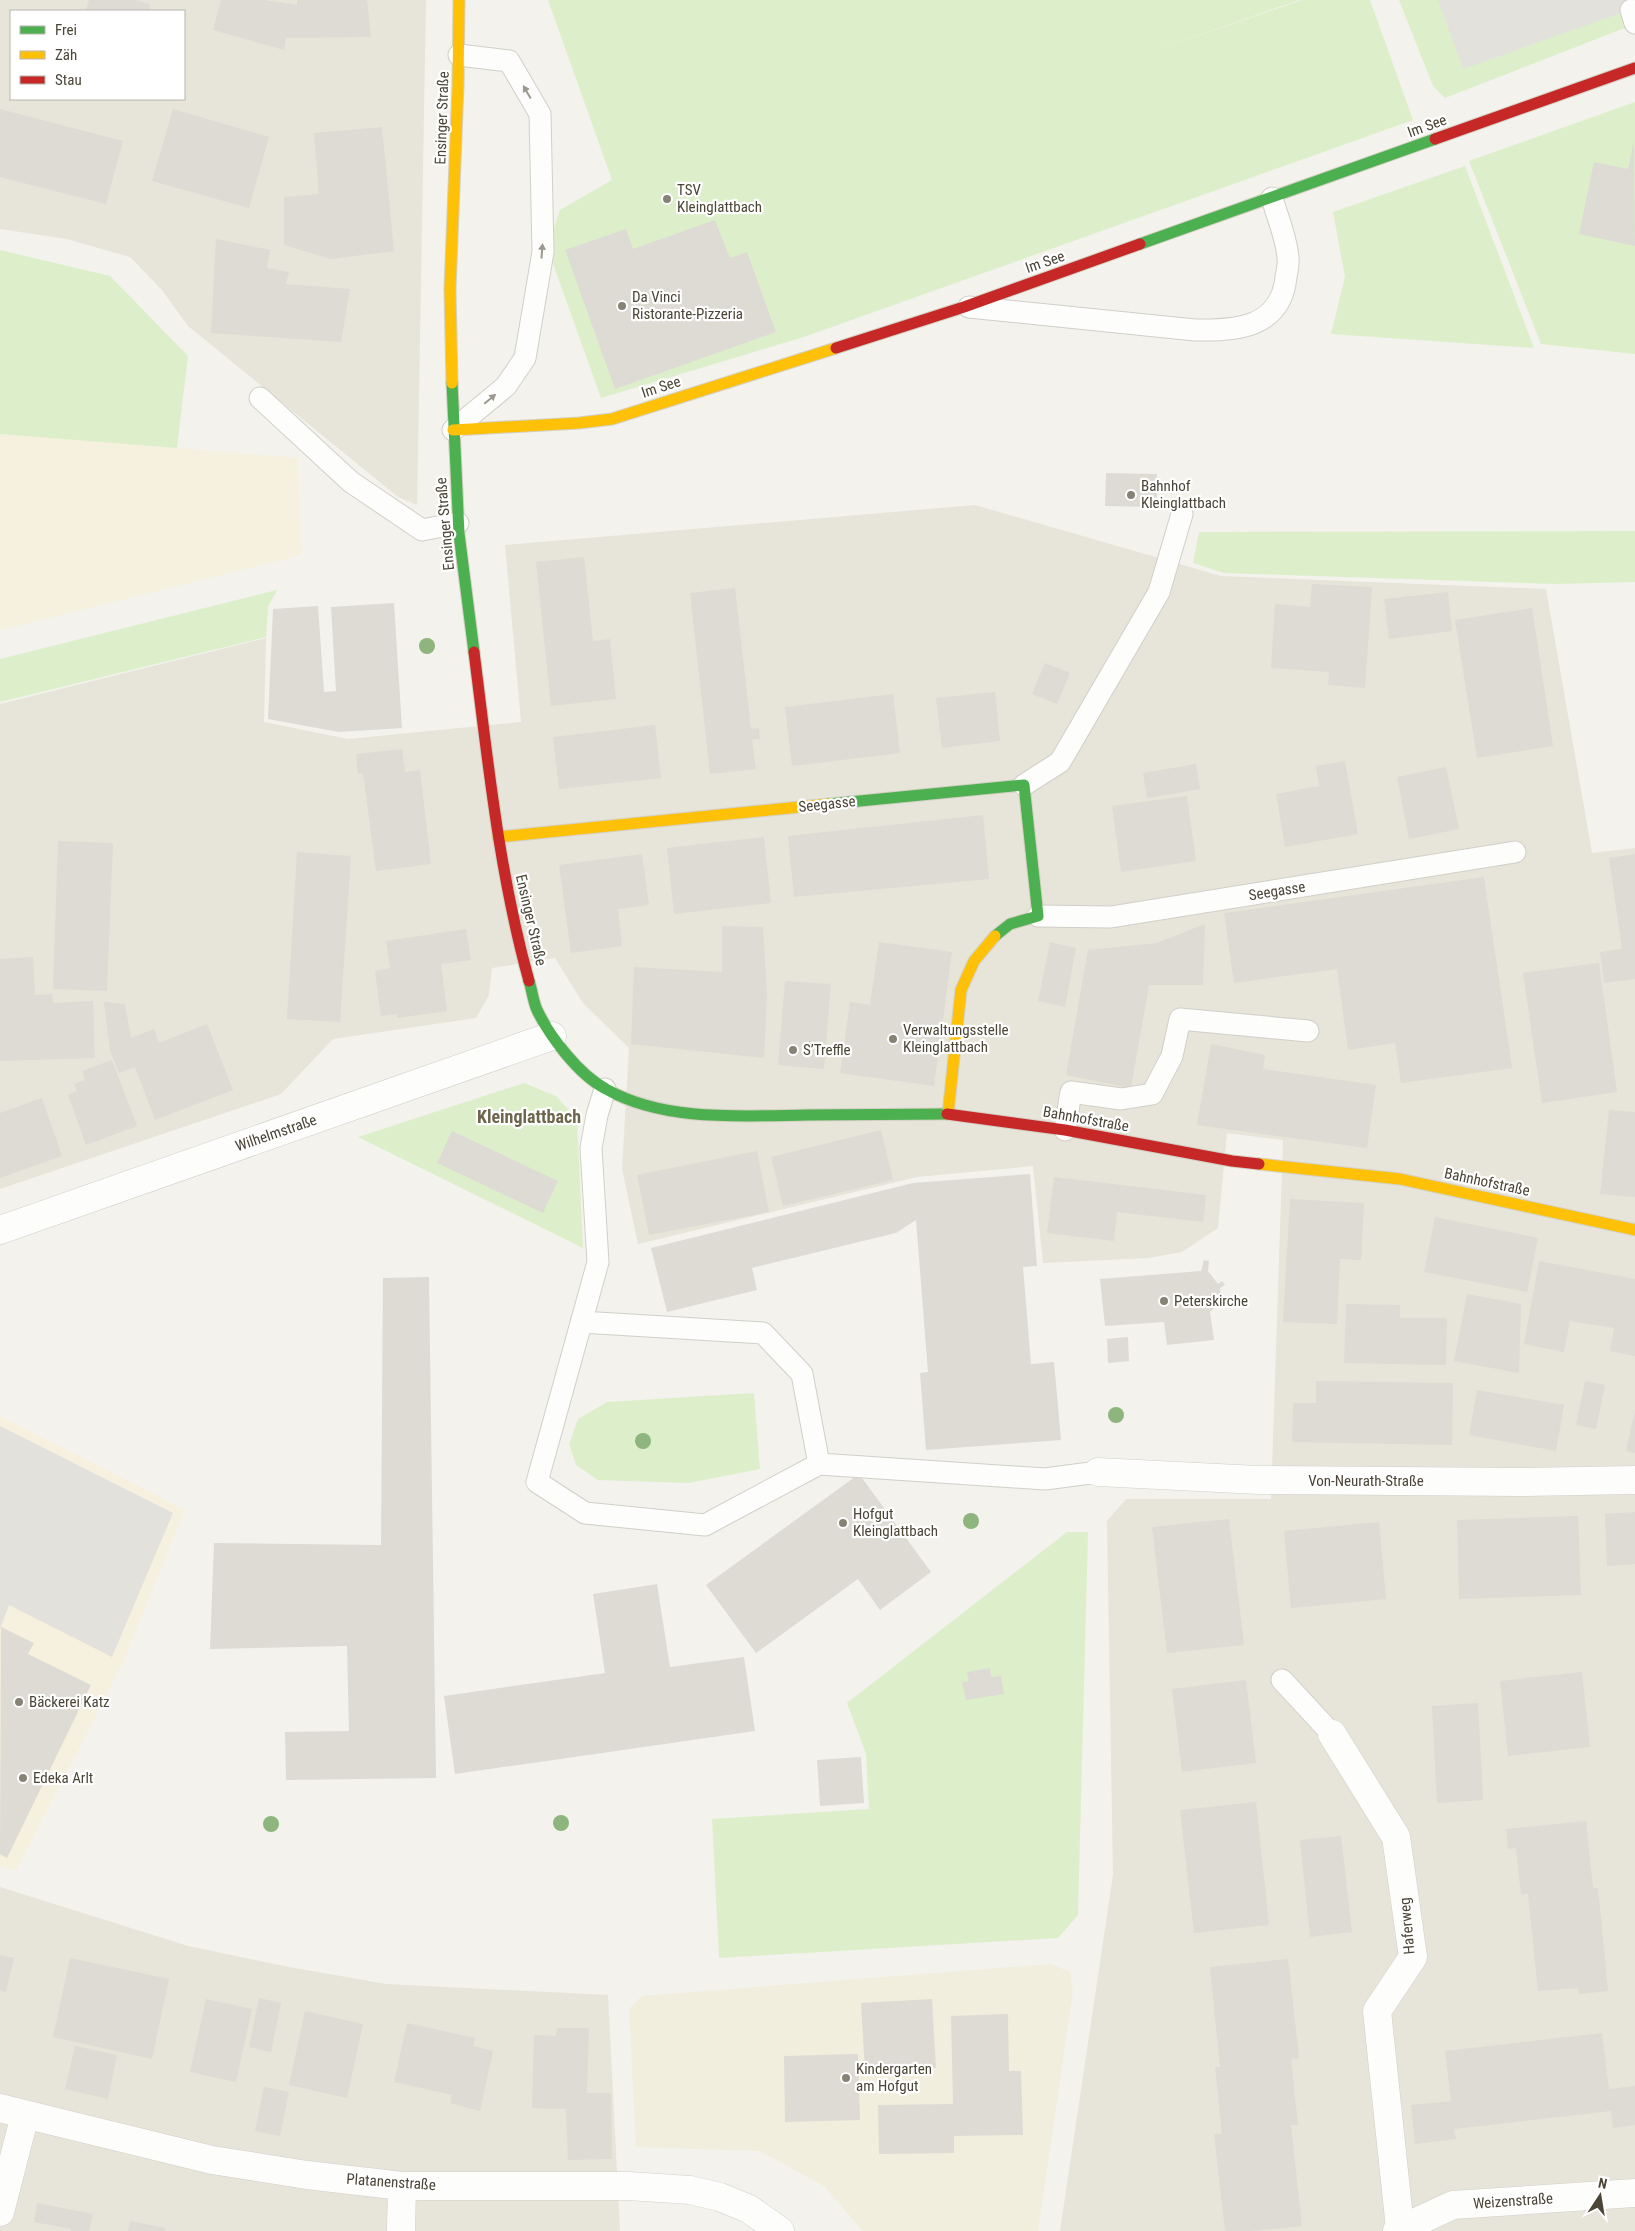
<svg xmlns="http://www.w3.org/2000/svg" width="1635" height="2231" font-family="'Roboto Condensed',sans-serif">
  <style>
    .residential { fill: #e7e4d9; fill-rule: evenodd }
    .commercial { fill: #f6f0de }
    .education { fill: #f1eedd }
    .green { fill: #dcefca }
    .parking { fill: #e2e1db }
    .building { fill: #dddbd4 }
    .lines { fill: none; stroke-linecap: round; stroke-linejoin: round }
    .lane-casing { stroke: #d1cfc9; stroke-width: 23 }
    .street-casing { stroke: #d1cfc9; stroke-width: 29 }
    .fast-casing { stroke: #d3d0c2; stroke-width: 13 }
    .slow-casing { stroke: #d3d0c2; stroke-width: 13 }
    .jam-casing { stroke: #d3d0c2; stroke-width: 13 }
    .lane { stroke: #fdfdfc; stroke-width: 21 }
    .street { stroke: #fdfdfc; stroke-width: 28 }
    .fast { stroke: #4caf50; stroke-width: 11 }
    .slow { stroke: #ffc107; stroke-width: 11 }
    .jam { stroke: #c62828; stroke-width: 11 }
    .tree { fill: #8eb57d }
    .oneway { fill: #9b988f }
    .poi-dot { fill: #858276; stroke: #fff; stroke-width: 2 }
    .labels { text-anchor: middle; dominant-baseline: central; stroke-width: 4.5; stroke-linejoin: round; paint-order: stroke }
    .street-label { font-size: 15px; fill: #4a4536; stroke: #fff }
    .poi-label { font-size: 15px; fill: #4a4536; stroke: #fff; text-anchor: start }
    .quarter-label { font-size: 18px; font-weight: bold; fill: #6e654c; stroke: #fff }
  </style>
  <rect width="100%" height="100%" fill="#f3f2ec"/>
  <path class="residential" d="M0 0H426L417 505 398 497 188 326 162 290 130 257 67 239 0 229ZM11 11H184V99H11Z
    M975 505 1221 576 1546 589 1592 853 1635 848V2231H1060L1113 1875 1107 1521 1126 1499H1271L1283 1140 1227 1133 1218 1228 1182 1252 1148 1258 1043 1263 1033 1166 917 1177 638 1244 622 1169 629 1048 583 1003 555 958 492 968 489 995 476 1018 333 1039 281 1094 0 1189V704L266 638 264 722 348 739 521 722 505 545Z
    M0 1887 188 1946 289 1967 386 1984 608 1995 620 2231H0Z"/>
  <path class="commercial" d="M0 434 298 458 301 555 0 630Z
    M0 1416 185 1510 124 1660 16 1871 0 1867Z"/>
  <path class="education" d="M1051 1964 1070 1972 1073 1991 1038 2231H863L824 2186 760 2151 636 2147 629 2009 642 1996Z"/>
  <path class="green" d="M548 0H1299L1151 52 1302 0H1370L1413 120 804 337 601 398 547 247 560 210 612 180Z
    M1399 0H1635V24L1445 98 1433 86Z
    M1635 102V354L1541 344 1469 161Z
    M1465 166 1534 348 1331 334 1345 277 1333 212Z
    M0 250 110 276 188 356 177 448 0 434Z
    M1635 531V582L1555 584 1224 573 1193 563 1199 532Z
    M277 590 268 607 266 637 0 702V659Z
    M524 1083 556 1096 577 1119 583 1248 358 1137Z
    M754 1393 760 1469 689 1483 598 1480 576 1465 569 1444 578 1419 607 1402Z
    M1067 1532H1088L1078 1915 1058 1938 719 1958 712 1819 869 1809 866 1754 847 1703Z"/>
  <path class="parking" d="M1438 0H1635V8L1463 69Z
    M0 1426 173 1513 112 1657 9 1605 0 1629Z"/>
  <path class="building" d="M89 0H135L150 4 149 11H86Z
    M221 0H265L297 5V0H367L371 37 286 38 284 50 213 30Z
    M0 109 123 141 106 204 0 177Z
    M173 109 269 137 249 208 152 181Z
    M382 127 394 251 331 259 284 245V197L319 194 314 133Z
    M1634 140 1635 246 1579 234 1594 162 1628 169Z
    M715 220 730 258 747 252 776 332 615 389 565 250 626 229 633 249Z
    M216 239 270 250 267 268 289 272 286 284 350 289 341 342 211 333Z
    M1106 473 1157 474V507L1105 506Z
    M584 557 593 641 610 639 616 699 551 706 536 562Z
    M1312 584 1372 587 1365 688 1328 685 1329 672 1271 668 1275 604 1310 607Z
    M735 588 751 729 759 728 760 739H752L756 769 710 774 690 593Z
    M1448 592 1452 631 1389 639 1384 599Z
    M394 603 402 728 339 732 268 719 273 609 318 606 324 692 336 691 331 607Z
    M1532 608 1553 746 1477 758 1455 620Z
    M1045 663 1070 673 1057 704 1032 694Z
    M995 692 1000 741 942 748 936 698Z
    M893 694 900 753 792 766 785 707Z
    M655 725 661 778 559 789 553 737Z
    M402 749 405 772 420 770 431 864 376 871 363 773 358 774 356 754Z
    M1345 761 1358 834 1285 847 1276 794 1319 786 1316 766Z
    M1196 764 1200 789 1147 798 1143 773Z
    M1446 767 1459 829 1409 839 1397 777Z
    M1187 796 1196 861 1121 872 1112 806Z
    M983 815 989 879 794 897 788 836Z
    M764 837 771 903 674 914 667 848Z
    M58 841 113 843 107 991 53 989Z
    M297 852 351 856 340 1022 287 1019Z
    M642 854 649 905 618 909 622 946 571 953 559 865Z
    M1635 854V979L1604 983 1600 952 1622 949 1609 858Z
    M1484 877 1512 1068 1401 1083 1395 1043 1348 1050 1337 969 1234 983 1224 913Z
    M1205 924 1203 985H1149L1131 1088 1066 1075 1088 950 1157 943Z
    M722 926 763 927 767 995 764 1058 631 1044 634 967 722 972Z
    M466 929 471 960 441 964 447 1011 397 1018V1014L381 1016 375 971 390 968 386 941Z
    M879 942 952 952 934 1086 840 1073 850 1002 870 1005Z
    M1050 942 1076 948 1065 1007 1038 1001Z
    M33 957 35 995 52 994 53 1003 93 1001 95 1058 0 1061V959Z
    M1599 963 1617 1092 1542 1103 1523 973Z
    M785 981 831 984 824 1069 778 1065Z
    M104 1002 125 1004 131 1038 154 1029 159 1043 207 1024 233 1090 155 1120 135 1067 119 1073 110 1051Z
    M1211 1044 1265 1055 1263 1069 1376 1085 1367 1148 1197 1125Z
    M112 1060 137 1126 86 1145 68 1095 77 1091 74 1084 85 1080 82 1071Z
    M42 1098 62 1156 0 1178V1113Z
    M1609 1110 1635 1112V1197L1600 1194Z
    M881 1130 893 1180 783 1206 771 1157Z
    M452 1131 558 1181 543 1213 437 1163Z
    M757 1151 769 1212 649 1235 637 1175Z
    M1030 1174 1037 1266 1023 1267 1031 1364 1054 1362 1061 1440 926 1450 920 1373 928 1372 916 1220 896 1233 752 1268 757 1290 667 1312 651 1248 913 1183Z
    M1054 1177 1206 1195 1203 1222 1117 1212 1114 1241 1047 1233Z
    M1290 1199 1364 1203 1361 1260 1340 1259 1337 1324 1283 1322Z
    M1435 1217 1538 1238 1527 1292 1424 1272Z
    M1204 1260 1209 1261 1208 1271 1218 1284 1222 1281 1225 1285 1220 1288 1221 1298H1227V1304H1219L1210 1312 1214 1340 1167 1345 1164 1322 1105 1326 1100 1279 1201 1271Z
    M1539 1261 1635 1279V1356L1610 1351 1614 1328 1570 1321 1564 1352 1524 1344Z
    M429 1277 436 1778 286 1780 285 1732 349 1731 347 1646 210 1649 214 1543 381 1545 383 1278Z
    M1467 1294 1521 1304 1519 1373 1454 1361Z
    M1346 1304 1400 1305V1318H1447L1446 1365 1344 1363Z
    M1128 1337 1129 1361 1108 1363 1107 1339Z
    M1316 1381 1453 1383 1452 1445 1292 1442 1293 1403H1316Z
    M1585 1381 1605 1385 1596 1429 1576 1425Z
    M1477 1390 1564 1405 1556 1451 1469 1435Z
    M1634 1414H1635V1453L1626 1451Z
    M859 1474 931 1572 880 1610 858 1579 756 1653 706 1585Z
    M1635 1512V1564L1607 1566 1605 1514Z
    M1578 1516 1581 1595 1459 1599 1457 1520Z
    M1229 1519 1244 1645 1167 1653 1152 1527Z
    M1379 1522 1386 1599 1291 1608 1284 1531Z
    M657 1584 670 1667 744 1657 755 1731 455 1774 444 1696 605 1673 593 1594Z
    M1 1627 34 1643 28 1654 91 1685 7 1858 0 1854Z
    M990 1668 991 1677 1001 1676 1004 1694 966 1700 962 1682 969 1681 967 1672Z
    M1582 1672 1590 1747 1508 1756 1500 1681Z
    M1246 1680 1256 1763 1182 1772 1172 1689Z
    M1478 1703 1483 1800 1437 1803 1432 1706Z
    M861 1757 864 1803 820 1806 817 1760Z
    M1256 1802 1269 1925 1194 1933 1180 1810Z
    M1586 1821 1593 1888H1598L1608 1991 1579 1994 1578 1988 1538 1991 1528 1894 1521 1895 1516 1848 1508 1849 1506 1829Z
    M1341 1836 1352 1932 1310 1937 1300 1840Z
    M0 1955 14 1958 6 1992 0 1991Z
    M70 1958 169 1979 152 2059 53 2037Z
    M1288 1959 1299 2058 1291 2059 1298 2125H1291L1302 2226 1251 2231H1225L1214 2134H1222L1215 2067H1220L1210 1967Z
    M259 1998 281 2003 271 2052 249 2047Z
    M206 1999 252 2009 236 2082 190 2072Z
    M932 1999 936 2068 865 2072 861 2003Z
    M305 2011 363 2024 347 2098 289 2085Z
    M1008 2014 1009 2071H1021L1023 2135 954 2136V2153L879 2154 878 2105 953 2104 951 2016Z
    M407 2023 475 2038 473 2046 493 2051 480 2111 450 2103 452 2095 394 2082Z
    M557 2028H589L587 2093H611L612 2159 568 2160 566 2109 532 2108 534 2035 556 2036Z
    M1602 2033 1609 2089 1635 2086V2125L1613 2128 1611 2111 1454 2129 1456 2139 1415 2144 1411 2105 1451 2101 1445 2051Z
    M75 2046 117 2055 108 2099 65 2089Z
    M858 2054 860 2120 785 2122 784 2056Z
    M264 2087 289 2092 280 2136 255 2131Z
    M37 2203 93 2214 89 2231H71V2229L34 2222Z
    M130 2221 165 2228V2231H128Z"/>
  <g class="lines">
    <g class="lane-casing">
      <path id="lane" d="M1631 10 1635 23
        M969 307 1195 330C1236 331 1281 328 1286 277 1287 271 1289 264 1288 258 1287 239 1277 216 1272 198
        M260 398 351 482 422 530 458 523
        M453 430 506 386 525 358 543 252 540 114 509 61 459 55
        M1024 785 1060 762 1159 592 1182 514
        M1038 916 1111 917 1515 852
        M605 1089 597 1115 591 1148 598 1262 537 1482 585 1513 705 1525 819 1464 1045 1479 1098 1472
        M1065 1130 1071 1092 1121 1099 1152 1094 1172 1056 1180 1019 1308 1031
        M581 1322 763 1333 802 1374 819 1464
        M1282 1680 1332 1734"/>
    </g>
    <g class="street-casing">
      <path id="street" d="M0 1230 552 1036
        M1098 1472 1258 1480 1520 1482 1635 1480
        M1332 1734 1396 1837 1413 1957 1377 2011 1400 2228
        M0 2108 212 2160 307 2175 402 2186H628L690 2190 720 2197 749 2209 780 2231
        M0 2212 25 2115
        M401 2231 402 2186
        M1397 2231 1453 2205 1635 2193"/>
    </g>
    <g class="fast-casing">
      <path id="fast" d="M1140 244 1435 139
        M452 383 459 534 474 652
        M829 804 1024 785 1038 916 1010 924 995 936
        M529 981C532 990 533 1001 537 1010 550 1037 579 1075 606 1089 664 1122 742 1116 807 1115 854 1115 900 1114 947 1114"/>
    </g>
    <g class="slow-casing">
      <path id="slow" d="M452 383 450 289 458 86 459 0
        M453 430 579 423 612 419 836 348
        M498 837 829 804
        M948 1114 961 990 974 961 995 936
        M1259 1164 1400 1179 1635 1230"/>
    </g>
    <g class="jam-casing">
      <path id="jam" d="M1435 139 1635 68
        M836 348 964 307 1140 244
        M474 652C488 762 499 873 529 981
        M947 1114 1065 1130 1232 1161 1259 1164"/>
    </g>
    <use href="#lane" class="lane"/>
    <use href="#street" class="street"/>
    <use href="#fast" class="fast"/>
    <use href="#slow" class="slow"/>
    <use href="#jam" class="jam"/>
  </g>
  <g class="tree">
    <circle cx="427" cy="646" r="8"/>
    <circle cx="1116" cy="1415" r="8"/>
    <circle cx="643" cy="1441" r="8"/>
    <circle cx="971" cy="1521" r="8"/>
    <circle cx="561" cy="1823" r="8"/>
    <circle cx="271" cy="1824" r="8"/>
  </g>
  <defs><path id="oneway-solid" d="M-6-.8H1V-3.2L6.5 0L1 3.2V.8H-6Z" transform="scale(1.25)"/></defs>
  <g class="oneway">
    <use href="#oneway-solid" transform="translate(527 92) rotate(-120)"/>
    <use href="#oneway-solid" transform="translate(542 251) rotate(-86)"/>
    <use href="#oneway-solid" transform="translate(490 399) rotate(-40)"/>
  </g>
  <g class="poi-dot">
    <circle cx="667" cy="199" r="5"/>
    <circle cx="622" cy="306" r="5"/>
    <circle cx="1131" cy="495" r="5"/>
    <circle cx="893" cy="1039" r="5"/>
    <circle cx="793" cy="1050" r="5"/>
    <circle cx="1164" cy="1301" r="5"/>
    <circle cx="843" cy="1523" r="5"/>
    <circle cx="19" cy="1702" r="5"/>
    <circle cx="23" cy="1778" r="5"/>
    <circle cx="846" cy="2078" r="5"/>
  </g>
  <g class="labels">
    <g class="street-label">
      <text transform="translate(442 118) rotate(-88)">Ensinger Straße</text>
      <text transform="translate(1427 126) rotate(-20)">Im See</text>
      <text transform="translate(1045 262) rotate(-19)">Im See</text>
      <text transform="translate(661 387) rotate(-18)">Im See</text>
      <text transform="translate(445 524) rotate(-95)">Ensinger Straße</text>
      <text transform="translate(827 804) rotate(-6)">Seegasse</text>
      <text transform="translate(1277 891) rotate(-9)">Seegasse</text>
      <text transform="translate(531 920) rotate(77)">Ensinger Straße</text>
      <text transform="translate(1086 1119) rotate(10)">Bahnhofstraße</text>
      <text transform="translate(276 1133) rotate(-19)">Wilhelmstraße</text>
      <text transform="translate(1487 1182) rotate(12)">Bahnhofstraße</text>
      <text x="1366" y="1481">Von-Neurath-Straße</text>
      <text transform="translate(1407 1926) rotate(-95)">Haferweg</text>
      <text transform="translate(391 2182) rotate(4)">Platanenstraße</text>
      <text transform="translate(1513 2201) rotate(-4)">Weizenstraße</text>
    </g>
    <g class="poi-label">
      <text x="677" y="190">TSV<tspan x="677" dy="17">Kleinglattbach</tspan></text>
      <text x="632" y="297">Da Vinci<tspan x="632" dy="17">Ristorante-Pizzeria</tspan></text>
      <text x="1141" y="486">Bahnhof<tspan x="1141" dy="17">Kleinglattbach</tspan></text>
      <text x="903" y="1030">Verwaltungsstelle<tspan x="903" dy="17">Kleinglattbach</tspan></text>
      <text x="803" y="1050">S’Treffle</text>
      <text x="1174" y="1301">Peterskirche</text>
      <text x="853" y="1514">Hofgut<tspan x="853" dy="17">Kleinglattbach</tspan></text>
      <text x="29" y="1702">Bäckerei Katz</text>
      <text x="33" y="1778">Edeka Arlt</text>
      <text x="856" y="2069">Kindergarten<tspan x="856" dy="17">am Hofgut</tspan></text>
    </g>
    <g class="quarter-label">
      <text x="529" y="1116">Kleinglattbach</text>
    </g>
  </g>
  <rect x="10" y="10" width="175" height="90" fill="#ffffff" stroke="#b7b5af"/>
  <rect x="20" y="26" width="25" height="8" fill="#4caf50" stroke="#b7b5af"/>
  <text x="55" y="35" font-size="15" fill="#4a4536">Frei</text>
  <rect x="20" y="51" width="25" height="8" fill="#ffc107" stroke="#b7b5af"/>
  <text x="55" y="60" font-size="15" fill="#4a4536">Zäh</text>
  <rect x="20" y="76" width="25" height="8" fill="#c62828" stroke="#b7b5af"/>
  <text x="55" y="85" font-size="15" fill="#4a4536">Stau</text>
  <g transform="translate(1600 2196) rotate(12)" stroke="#ffffff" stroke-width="4" paint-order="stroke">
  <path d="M0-4L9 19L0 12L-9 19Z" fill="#4a4536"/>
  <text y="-8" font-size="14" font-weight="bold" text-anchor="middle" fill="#4a4536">N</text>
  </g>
</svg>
